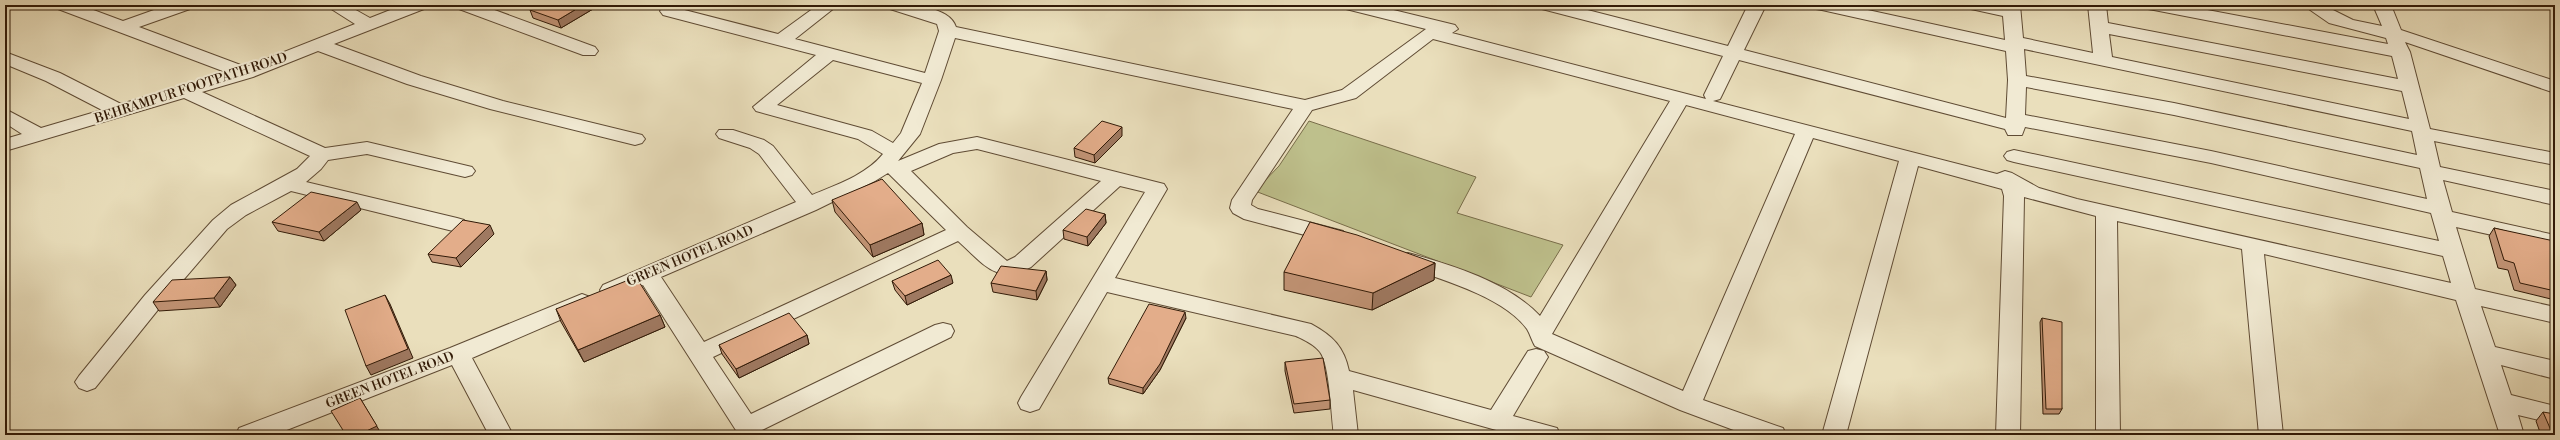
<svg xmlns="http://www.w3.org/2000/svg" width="2560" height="440" font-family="'Libre Bodoni',serif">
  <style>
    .green { fill: #bec08c; stroke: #786d4a }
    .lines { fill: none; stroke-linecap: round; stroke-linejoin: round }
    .minor-casing { stroke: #5f4b34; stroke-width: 2 }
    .minor { fill: #f1ead3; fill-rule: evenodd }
    .wall { fill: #c39577; stroke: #311a07 }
    .shaded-wall { fill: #9f7961; stroke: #311a07 }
    .building { fill: #e3ad8a; stroke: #311a07 }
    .labels { text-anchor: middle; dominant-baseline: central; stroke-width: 4; stroke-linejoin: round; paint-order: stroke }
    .street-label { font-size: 13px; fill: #311a07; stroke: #f1ead3 }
  </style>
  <rect width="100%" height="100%" fill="#eadfbc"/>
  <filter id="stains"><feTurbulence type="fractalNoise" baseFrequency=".005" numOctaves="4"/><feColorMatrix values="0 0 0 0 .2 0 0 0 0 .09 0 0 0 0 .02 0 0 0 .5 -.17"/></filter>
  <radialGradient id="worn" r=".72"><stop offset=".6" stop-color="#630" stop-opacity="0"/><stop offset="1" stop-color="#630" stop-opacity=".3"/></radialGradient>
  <path class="green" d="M1309 121 1476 177 1457 213 1563 245 1531 297 1255 191 1279 166Z"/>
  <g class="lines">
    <g class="minor-casing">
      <path id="minor" d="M55 5H80L123 21 168 5H193L190 9 139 27 246 67 355 24 325 5H347L370 18 403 5H427L424 9 334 44 421 76 503 101 642 135 645 139 642 143 635 145 490 109 407 84 318 51 253 77 202 92 325 148 367 142 472 167 475 171 472 175 465 177 367 154 328 160 321 169 306 182 457 218 464 220 468 225 464 230 457 232 291 191 246 215 227 229 161 306 95 388 87 391 79 388 75 382 79 376 145 295 213 220 231 205 297 169 310 156 184 98 5 151V139L22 134 5 123V109L41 128 102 110 46 81 5 64V52L60 73 121 104 228 73 58 9Z
        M456 5H481L595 47 598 51 595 55H583L459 9Z
        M818 5H838L795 39 925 73 939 31 937 24 890 9 887 5C907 5 949 5 956 27L1305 100 1342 90 1426 29 1346 9 1343 5H1373L1455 25 1458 29 1452 33 1706 99 1704 95 1723 56 1542 9 1539 5H1568L1728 46 1748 5H1766L1744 50 2006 118 2008 80 2006 51 1822 10 1816 9 1813 5H1845L2005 40 2003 16 1971 9 1968 5H2020L2023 38 2093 53 2088 5H2106L2108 23 2398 79 2392 56 2154 10 2148 9 2145 5H2181L2388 44 2386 38 2329 23 2303 5H2323L2353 20 2382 26 2373 5H2391L2401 30 2555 81V93L2405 42 2410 52 2430 129 2555 153V165L2434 141 2440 167 2555 191V205L2443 180 2452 212 2555 235V249L2456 227 2475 289 2555 307V323L2481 306 2495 347 2555 361V379L2501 365 2511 395 2555 406V424L2518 415 2524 435H2500L2456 300 2264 254 2283 435H2259L2242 249 2117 221 2120 435H2096V216L2024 197 2020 435H1996L2004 196 2002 189 1918 166 1846 435H1822L1899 161 1813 138 1703 400 1783 428 1786 435H1747L1680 410 1535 346C1532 341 1530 334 1527 329 1503 296 1437 278 1400 265L1397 260 1400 255 1408 253C1452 265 1508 282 1540 316L1670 101 1433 39 1356 98 1312 110 1252 200 1251 205 1258 209 1343 231 1346 236 1343 241 1335 243 1244 219 1233 213 1230 208 1232 200 1293 109 955 38 941 80 920 134 898 161 939 144 977 137 1164 184 1167 189 1115 278 1311 324C1333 336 1344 347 1349 371L1491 410 1528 351 1536 349 1544 351 1548 357 1513 416 1557 428 1560 435H1514L1353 390 1358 435H1334C1331 416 1330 365 1320 352 1314 344 1304 340 1296 336L1107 292 1039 409 1030 412 1021 409 1018 403 1021 397 1145 192 1120 186 1031 267C995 285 984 264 958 241L713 357 751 414 935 325 943 323 951 325 954 331 951 337 762 430 764 435H739L643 285 611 298 603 295 600 290 603 285 796 202 759 154 750 148 719 138 716 134 719 130H733L764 140 773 146 812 195C836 185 866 175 883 154L858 139 756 111 753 107 816 55 663 15 660 11 663 7 669 6 778 34ZM2109 34 2402 91 2409 119 2112 57ZM2024 49 2412 131 2417 155 2174 103 2026 76ZM833 60 922 83 901 133 893 143 872 131 777 105ZM1739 60 2005 129 2008 135H2022L2025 127 2211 163 2431 213 2439 241 2014 150 2007 152 2004 156 2007 160 2014 162 2443 256 2451 283 2077 199 2039 188 2012 173 2005 171 1997 174 1713 101 1720 99 1722 95ZM2026 87 2174 115 2420 168 2427 199 2211 151 2025 115ZM1686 105 1795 134 1683 391 1552 334ZM977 149 1101 181 1015 257 1007 261 967 227 911 171 953 153ZM888 173 946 230 704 342 661 277 816 210 875 181Z
        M582 294 590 297 593 302 590 307 472 358 513 435H489L452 365 274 435H236L239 428 450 348Z"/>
    </g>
    <use href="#minor" class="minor"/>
  </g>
  <path class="wall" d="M593 9 561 28 533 18 530 10Z
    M1122 136 1095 163 1075 157 1074 148Z
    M832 200 922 223 924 235 873 257 835 212Z
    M361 210 324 241 278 231 272 222Z
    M1105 214 1106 223 1088 246 1064 239 1063 230Z
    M2494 228 2555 244V300L2514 290 2508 270 2498 268 2489 236Z
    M494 234 461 267 432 262 428 254Z
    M1435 263 1434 280 1372 310 1284 290V272Z
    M1046 271 1047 280 1037 300 993 292 991 283Z
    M230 277 236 285 220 307 159 311 153 302Z
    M892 281 953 283 907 305 895 290Z
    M556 309 660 315 665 327 584 362 561 322Z
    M1186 318 1160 370 1143 394 1109 384 1108 378Z
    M2042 318 2062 409 2059 414H2043L2040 322Z
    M807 335 809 344 739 378 722 354 719 345Z
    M1285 362 1330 400V409L1294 413 1285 371Z
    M2543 412 2555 435H2541L2536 421Z"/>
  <path class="shaded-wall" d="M583 5H591L593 9 561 28 558 20Z
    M1122 127V136L1095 163 1094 155Z
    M357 202 361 210 324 241 319 232Z
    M1105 214 1106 223 1088 246 1087 237Z
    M922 223 924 235 873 257 870 245Z
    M490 225 494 234 461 267 456 258Z
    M1435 263 1434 280 1372 310 1373 293Z
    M1046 271 1047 280 1037 300 1036 291Z
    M951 275 953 283 907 305 905 296Z
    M230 277 236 285 220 307 214 298Z
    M385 295 390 304 413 358 371 375 366 366Z
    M1185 312 1186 318 1160 370 1143 394V388Z
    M660 315 665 327 584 362 578 350Z
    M807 335 809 344 739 378 736 369Z
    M360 398 382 435H358Z"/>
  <path class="building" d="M538 5H583L558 20 530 10Z
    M1102 121 1122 127 1094 155 1074 148Z
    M882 179 922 223 870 245 832 200Z
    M311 192 357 202 319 232 272 222Z
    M1086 209 1105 214 1087 237 1063 230Z
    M463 220 490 225 456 258 428 254Z
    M1310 222 1357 235 1435 263 1373 293 1284 272Z
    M2494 228 2554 241 2555 244V291L2520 283 2514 263 2504 260Z
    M938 260 951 275 905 296 892 281Z
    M1001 266 1046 271 1036 291 991 283Z
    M230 277 214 298 153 302 172 280Z
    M636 277 660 315 578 350 556 309Z
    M385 295 408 349 366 366 345 310Z
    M1149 304 1185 312 1160 364 1143 388 1108 378Z
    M789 313 807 335 736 369 719 345Z
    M2042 318 2062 322V409H2046Z
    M1323 358 1330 400 1294 404 1285 362Z
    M360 398 377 426 358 435H346L331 411Z
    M2543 412 2555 414V435H2553Z"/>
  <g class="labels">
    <g class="street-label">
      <text transform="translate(191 88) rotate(-18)">BEHRAMPUR FOOTPATH ROAD</text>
      <text transform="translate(690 256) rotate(-23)">GREEN HOTEL ROAD</text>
      <text transform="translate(390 380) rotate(-21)">GREEN HOTEL ROAD</text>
    </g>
  </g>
  <rect width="2560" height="440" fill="none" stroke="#eadfbc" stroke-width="20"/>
  <rect x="6" y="6" width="2548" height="428" fill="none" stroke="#311a07" stroke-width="2"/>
  <rect x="10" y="10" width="2540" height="420" fill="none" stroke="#311a07"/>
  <rect width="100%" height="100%" filter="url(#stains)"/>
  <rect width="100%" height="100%" fill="url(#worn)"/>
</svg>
